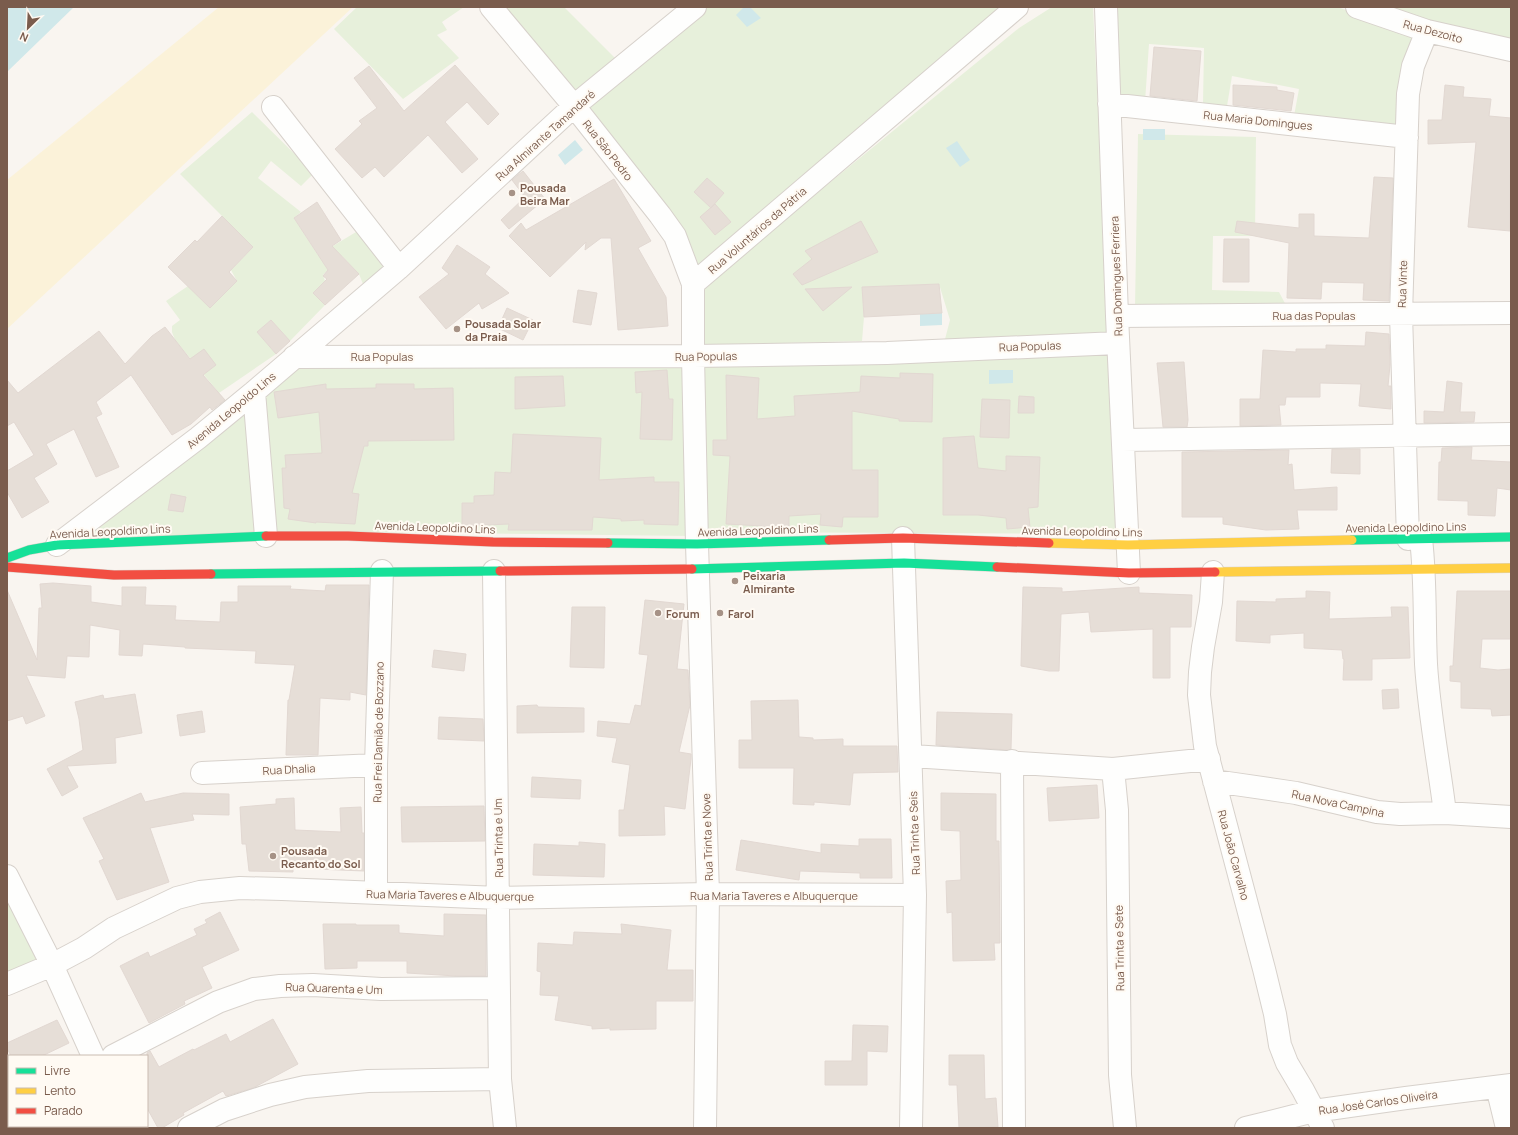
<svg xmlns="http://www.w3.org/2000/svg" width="1518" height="1135" font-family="Manrope,sans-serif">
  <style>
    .green { fill: #e7f0db }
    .sand { fill: #fbf2d9 }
    .water { fill: #d0e8ea }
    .building { fill: #e6ded7; stroke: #e2d8d2 }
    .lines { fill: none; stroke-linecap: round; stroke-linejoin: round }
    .street-casing { stroke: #d7d1cb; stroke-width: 24 }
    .fast-casing { stroke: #d9d2cb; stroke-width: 10 }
    .slow-casing { stroke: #d9d2cb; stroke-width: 10 }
    .jam-casing { stroke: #d9d2cb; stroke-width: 10 }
    .street { stroke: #fefefd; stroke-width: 22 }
    .fast { stroke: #16e098; stroke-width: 9 }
    .slow { stroke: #ffcf43; stroke-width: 9 }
    .jam { stroke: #f24e42; stroke-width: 9 }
    .poi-dot { fill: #a69286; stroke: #fffaf3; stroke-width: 1.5 }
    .labels { text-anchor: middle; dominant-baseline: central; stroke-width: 4; stroke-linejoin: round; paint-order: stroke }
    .street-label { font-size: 11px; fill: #7a5c4d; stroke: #fffaf3 }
    .poi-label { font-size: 11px; font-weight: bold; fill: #7a5c4d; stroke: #fffaf3; text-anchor: start }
  </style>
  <rect width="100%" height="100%" fill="#f9f5f0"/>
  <path class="green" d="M357 7H464L442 22 447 30 437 35 459 58 403 99 334 29Z
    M504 7H564L616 59 575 91Z
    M704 7H1004L695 276 582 108Z
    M1052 7H1093L1109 334 944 343 950 320 939 284 862 287 864 317 862 341 705 345 702 287 1019 28Z
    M1111 7H1337L1421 35 1403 131 1294 116 1299 89 1232 76 1227 106 1203 103 1204 48 1149 44 1145 102 1114 99Z
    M1376 7H1511V43Z
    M252 112 314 173 301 186 271 161 258 178 301 212 294 218 318 255 361 229 392 265 363 284 359 274 342 256 323 275 325 281 313 293 325 305 290 341 271 320 257 332 276 354 219 393 175 340 172 332V326L180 320 166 301 188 286 210 308 237 281 231 270 253 247 180 174Z
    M1138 134 1256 137 1255 236H1213L1212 290 1279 292 1289 311 1135 307Z
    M1109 352 1119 534 707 532 700 366Z
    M297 362H685L690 536 272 531 261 395Z
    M247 410 255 536 80 539Z
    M7 890 41 960 7 972Z"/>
  <path class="sand" d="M219 7H353L7 329V180Z"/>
  <path class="water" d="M7 7H74L7 72Z
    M744 7H750L761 18 747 27 736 15Z
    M1143 129H1165V140H1143Z
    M575 140 583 150 565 165 558 155Z
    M957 141 970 160 960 167 946 148Z
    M942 313V325L920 326V314Z
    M989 370H1013V383L989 384Z"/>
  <path class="building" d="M1154 47 1201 51 1197 101 1150 96Z
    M455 65 499 114 488 125 467 102 445 122 478 159 462 173 428 135 384 177 375 167 362 178 335 149 362 124 359 121 377 108 354 78 369 66 404 111Z
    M1233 85 1277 87V90L1294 93 1291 111 1233 105Z
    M1445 85 1464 87 1463 97 1491 99 1489 116 1511 118 1510 231 1468 227 1476 142 1428 144V120H1442Z
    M523 171 545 199 509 229 501 220 525 197 512 180Z
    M1374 177 1393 178 1389 301 1363 300 1364 283 1322 282 1321 299 1287 298 1289 243 1235 232 1237 221 1299 228V214H1314V236L1369 238Z
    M707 178 724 193 711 208 694 192Z
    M614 179 651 241 638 248 666 297 668 326 618 330 611 238H601L585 250 586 242 550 277 509 236 521 223 526 230Z
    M317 202 341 240 332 246 359 274 325 305 313 293 327 279 323 276 328 270 294 218Z
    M715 204 731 222 715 235 700 217Z
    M222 216 253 247 229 272 237 281 210 308 168 267 195 240 197 242Z
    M861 221 878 252 802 285 793 274 812 259 805 251Z
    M1224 239H1249V282H1223Z
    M457 245 490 267 485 274 509 293 482 309 479 303 446 329 419 297 449 274 442 268Z
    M939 284 942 313 864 317 862 287Z
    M852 287 823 311 805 289Z
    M578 290 597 293 591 325 573 322Z
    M507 308 533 320 523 340 498 328Z
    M271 320 290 341 276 354 257 332Z
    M165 327 190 359 204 349 216 365 203 375 225 400 212 410 210 407 191 424 172 435 131 375 96 402 102 414 96 417 119 467 96 477 74 429 46 444 57 464 34 478 49 502 22 518 7 492V471L34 455 14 422 7 426V380L18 393 99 331 125 364 152 336Z
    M1366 332 1389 334 1390 365 1388 386H1391V409L1359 406 1361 384 1320 383V397H1286L1285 405H1279L1281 425 1240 426V399H1260L1263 350 1296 352V349H1326V345L1365 346Z
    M1184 362 1188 420 1187 427H1163L1157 363Z
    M667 370 669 399H673L672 440 640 439 642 392 636 393 635 372Z
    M900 373 933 374 932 422 899 421V419L852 411V470H878V517H843L842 527 820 525 821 514 789 516V528L762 529V526L726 524 730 456 713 455V440H727L726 375 759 378 757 419 795 416 794 396 860 392 861 376 900 378Z
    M563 376 565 406 515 409V377Z
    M1447 381 1462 383 1460 412H1475L1474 422 1424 423V411L1444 412Z
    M326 384V389L376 388V384H414V389L453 388 454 440 368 441V446H364L352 493 359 494 355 524 316 522V523L288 519 290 509 284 508 282 468H286L285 455 322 453 319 412 278 418 274 392Z
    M1019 396 1034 397V413H1018Z
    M982 399 1010 400 1009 438 980 437Z
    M513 434 601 438 599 480 654 477V482H679L678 525 644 524V520L621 521V519L593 517 592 530H508L509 524 462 526V503H474V496L494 495 495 472 511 473Z
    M974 436 978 468 1006 471V456L1040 457 1038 507 1028 508 1030 527 1007 529 1006 518 978 515H943V438Z
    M1472 447 1471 460 1511 462V490L1497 488 1495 516 1468 515V501L1438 500 1439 462H1441L1442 448Z
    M1332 449H1360V474L1331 473Z
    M1289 450 1288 465 1292 464 1294 490 1337 487V510H1297L1299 529 1266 530 1223 524V517H1182V452Z
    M171 494 186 497 183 512 168 510Z
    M53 583 91 586V602L122 606V587H146L145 605 176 606 175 620 220 622 221 602H238V586H291L290 589 325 591 326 585H369L366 695 350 692V700L320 698 318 755H286L288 700H289L295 665 255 663 256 651 185 648V647L143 644 142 656 119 655 120 630 90 625 89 657 67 656 65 678 26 675 45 716 26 724 23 716 7 721V590L37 660 39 608H42L40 584Z
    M1023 587 1062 588V592L1139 587V593L1192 595 1191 627H1170V678H1153V629L1091 632 1089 612 1061 614 1059 671H1049L1021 666Z
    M1306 591 1330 592 1329 619 1392 617 1391 607H1408L1410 658 1372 659V680H1343L1344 659H1343L1342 650 1304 648V633L1270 635V643L1236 641 1237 601 1276 602V599L1306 598Z
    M1457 591H1511V639H1482L1480 668 1498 670 1511 669V715L1492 716 1491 709 1461 708V682L1450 681V666H1453Z
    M645 600 684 604 677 669 688 670 690 705 679 752 691 754V759L685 809 664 806 665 835 619 836V810H624L630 765 612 762 617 738 597 736 598 721 630 724 635 705 641 706 648 655 639 654Z
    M572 607H605L604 668 570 667Z
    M434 650 466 654 464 671 432 667Z
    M1398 689 1399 708 1383 709 1382 690Z
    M135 694 142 733 115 738 116 763 67 766 78 787 62 796 47 769 83 750 79 719 75 702 103 695 104 699Z
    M798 700 799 737 813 738V740L843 739V746H897L898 772 853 773 850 805 814 802V805L793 804 794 768H739V740H752L751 701Z
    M537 705 538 707 584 708V732L517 733V706Z
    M202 711 205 732 180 736 177 715Z
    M937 712 1012 714 1011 749 1008 750 936 745Z
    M439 717 483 719 484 741 438 739Z
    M532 777 581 780 580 799 531 797Z
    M1097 785 1099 818 1049 821 1047 788Z
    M141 793 145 802 183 793 229 794V815L192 814 194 820 150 828 169 882 117 900 99 861 104 859 83 818Z
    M941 793 996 794V841H999L1000 943H994L995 960 953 961 952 912 947 913 946 881 961 880 960 831 941 830Z
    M294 798 295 830 341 832 340 808 361 807 362 833H364V871L293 868V872L249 871 246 844H242L240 807 276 804V799Z
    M484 806 485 841 402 842 401 807Z
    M859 839H891L892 878H860V873L800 871 799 880 736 870 741 840 821 853V844L859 846Z
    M579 842 605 844 604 877 533 875 534 844 579 846Z
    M220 912 239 950 202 967 212 988 184 1001 185 1004 149 1023 120 966 148 952 150 957 197 935 194 929 207 923 205 920Z
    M444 914 486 915V976H456L407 973V961H357V968L325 969 323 924H356V925H399V933L444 936Z
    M621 924 671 930 667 970H693V1001H656V1029L610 1030V1028L592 1029V1026L555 1020 559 996 540 995 541 972 537 971 538 943 573 945 574 932 622 934Z
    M273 1019 298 1064 253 1088 226 1096 223 1091 183 1113 184 1115 162 1128H158L147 1108V1053L150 1051 159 1067 193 1049 194 1050 226 1034 230 1042Z
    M57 1020 69 1043 42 1056H11L7 1048V1043Z
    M853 1025 888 1026 887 1052 867 1051V1085H825V1061H852Z
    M949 1055H984L985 1099 996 1098 998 1127 959 1128 957 1085H949Z"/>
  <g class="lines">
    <g class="street-casing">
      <path id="street" d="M491 7 574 106 660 215 675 236 693 284
        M1106 7 1117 316 1129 573
        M1357 7 1427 31 1511 50
        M1109 104 1407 137
        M273 107 399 268
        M1117 316 1511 313
        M294 357 693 356 887 353 1118 343
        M254 392 266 536
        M1123 440 1511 434
        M903 538 915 895 911 1128
        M1408 539 1401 314 1408 94 1413 66 1427 31
        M1421 539C1426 581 1424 622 1426 664 1429 714 1439 764 1445 813
        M57 545 198 438 254 392 399 268 574 106 695 7
        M494 571 500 1079 505 1128
        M1213 572 1211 602 1203 647 1200 672 1199 695 1205 746 1264 969 1275 1014 1280 1045 1287 1063 1303 1090 1323 1128
        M912 756 1113 769 1209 759
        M1012 761 1014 1128
        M1113 769 1117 810 1120 1075 1125 1128
        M202 773 376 765
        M1214 781 1296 793 1377 812 1400 814 1445 813 1511 817
        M7 876 52 965 93 1056
        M376 893V765L382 571
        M7 984 52 965 84 948 114 928 177 898 200 892 240 888 282 889 499 898 708 894 915 895
        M113 1056 218 1002 254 989 280 986 313 985 381 989 498 988
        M1497 1087 1507 1128
        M7 1100 9 1099
        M127 1126 128 1128
        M189 1128 224 1110 270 1095 305 1087 368 1081 500 1079
        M705 1128 708 894 697 544 693 356V284L1017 7
        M1246 1128 1314 1111 1406 1098 1511 1085"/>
    </g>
    <g class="fast-casing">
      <path id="fast" d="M1352 540 1511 537
        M608 543 697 544 829 540
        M7 558 29 550 57 545 266 536
        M692 569 904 563 997 567
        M211 574 500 571"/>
    </g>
    <g class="slow-casing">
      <path id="slow" d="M1049 543 1128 545 1352 540
        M1215 572 1511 568"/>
    </g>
    <g class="jam-casing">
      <path id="jam" d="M266 536H348L493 542 608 543
        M829 540 903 538 1049 543
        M7 567 114 575 211 574
        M997 567 1129 573 1215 572
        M500 571 692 569"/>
    </g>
    <use href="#street" class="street"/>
    <use href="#fast" class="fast"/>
    <use href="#slow" class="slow"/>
    <use href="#jam" class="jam"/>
  </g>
  <g class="poi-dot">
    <circle cx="512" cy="193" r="4"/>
    <circle cx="457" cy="329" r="4"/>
    <circle cx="735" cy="581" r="4"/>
    <circle cx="658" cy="613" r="4"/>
    <circle cx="720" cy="613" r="4"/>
    <circle cx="273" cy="856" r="4"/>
  </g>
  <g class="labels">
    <g class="street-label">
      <text transform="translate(1433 31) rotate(15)">Rua Dezoito</text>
      <text transform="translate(1258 120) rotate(6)">Rua Maria Domingues</text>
      <text transform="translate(545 135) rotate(-42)">Rua Almirante Tamandaré</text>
      <text transform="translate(608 150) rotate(52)">Rua São Pedro</text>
      <text transform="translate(757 230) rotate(-41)">Rua Voluntários da Pátria</text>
      <text transform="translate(1116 276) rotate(-92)">Rua Domingues Ferriera</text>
      <text transform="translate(1402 284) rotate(-88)">Rua Vinte</text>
      <text x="1314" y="315">Rua das Populas</text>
      <text transform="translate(1030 346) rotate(-2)">Rua Populas</text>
      <text x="382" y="356">Rua Populas</text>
      <text transform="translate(706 356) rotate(-1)">Rua Populas</text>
      <text transform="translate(231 410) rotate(-40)">Avenida Leopoldo Lins</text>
      <text transform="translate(435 527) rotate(2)">Avenida Leopoldino Lins</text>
      <text transform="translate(1406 527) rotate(-1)">Avenida Leopoldino Lins</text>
      <text transform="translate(758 530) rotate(-2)">Avenida Leopoldino Lins</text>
      <text transform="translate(110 531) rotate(-3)">Avenida Leopoldino Lins</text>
      <text transform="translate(1082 531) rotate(1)">Avenida Leopoldino Lins</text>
      <text transform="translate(378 732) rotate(-89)">Rua Frei Damião de Bozzano</text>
      <text transform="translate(289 769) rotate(-3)">Rua Dhalia</text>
      <text transform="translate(1338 803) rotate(12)">Rua Nova Campina</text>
      <text transform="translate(914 833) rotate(-92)">Rua Trinta e Seis</text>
      <text transform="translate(707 837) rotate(-92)">Rua Trinta e Nove</text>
      <text transform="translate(498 838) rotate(-91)">Rua Trinta e Um</text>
      <text transform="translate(1234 855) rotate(75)">Rua João Carvalho</text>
      <text transform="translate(450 895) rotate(1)">Rua Maria Taveres e Albuquerque</text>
      <text x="774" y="895">Rua Maria Taveres e Albuquerque</text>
      <text transform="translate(1119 948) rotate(-91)">Rua Trinta e Sete</text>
      <text transform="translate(334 988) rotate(2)">Rua Quarenta e Um</text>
      <text transform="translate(1378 1102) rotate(-8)">Rua José Carlos Oliveira</text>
    </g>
    <g class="poi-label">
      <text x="520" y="187">Pousada<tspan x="520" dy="13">Beira Mar</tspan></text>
      <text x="465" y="323">Pousada Solar<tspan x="465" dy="13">da Praia</tspan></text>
      <text x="743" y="575">Peixaria<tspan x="743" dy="13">Almirante</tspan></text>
      <text x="666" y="613">Forum</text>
      <text x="728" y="613">Farol</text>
      <text x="281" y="850">Pousada<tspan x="281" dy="13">Recanto do Sol</tspan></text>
    </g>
  </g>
  <rect width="1518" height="1135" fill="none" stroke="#7a5c4d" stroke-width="16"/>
  <rect x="8" y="1055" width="140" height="72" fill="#fffaf3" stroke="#cabbb1"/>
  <rect x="16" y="1068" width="20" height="6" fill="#16e098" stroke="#cabbb1"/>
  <text x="44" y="1075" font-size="12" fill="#7a5c4d">Livre</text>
  <rect x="16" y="1088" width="20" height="6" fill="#ffcf43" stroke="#cabbb1"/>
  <text x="44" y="1095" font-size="12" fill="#7a5c4d">Lento</text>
  <rect x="16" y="1108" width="20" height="6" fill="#f24e42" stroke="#cabbb1"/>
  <text x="44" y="1115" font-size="12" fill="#7a5c4d">Parado</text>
  <g transform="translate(28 28) rotate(204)" stroke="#fffaf3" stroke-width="3" paint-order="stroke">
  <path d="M0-3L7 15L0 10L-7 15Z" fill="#7a5c4d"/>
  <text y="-6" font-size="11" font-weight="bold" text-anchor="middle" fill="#7a5c4d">N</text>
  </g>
</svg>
